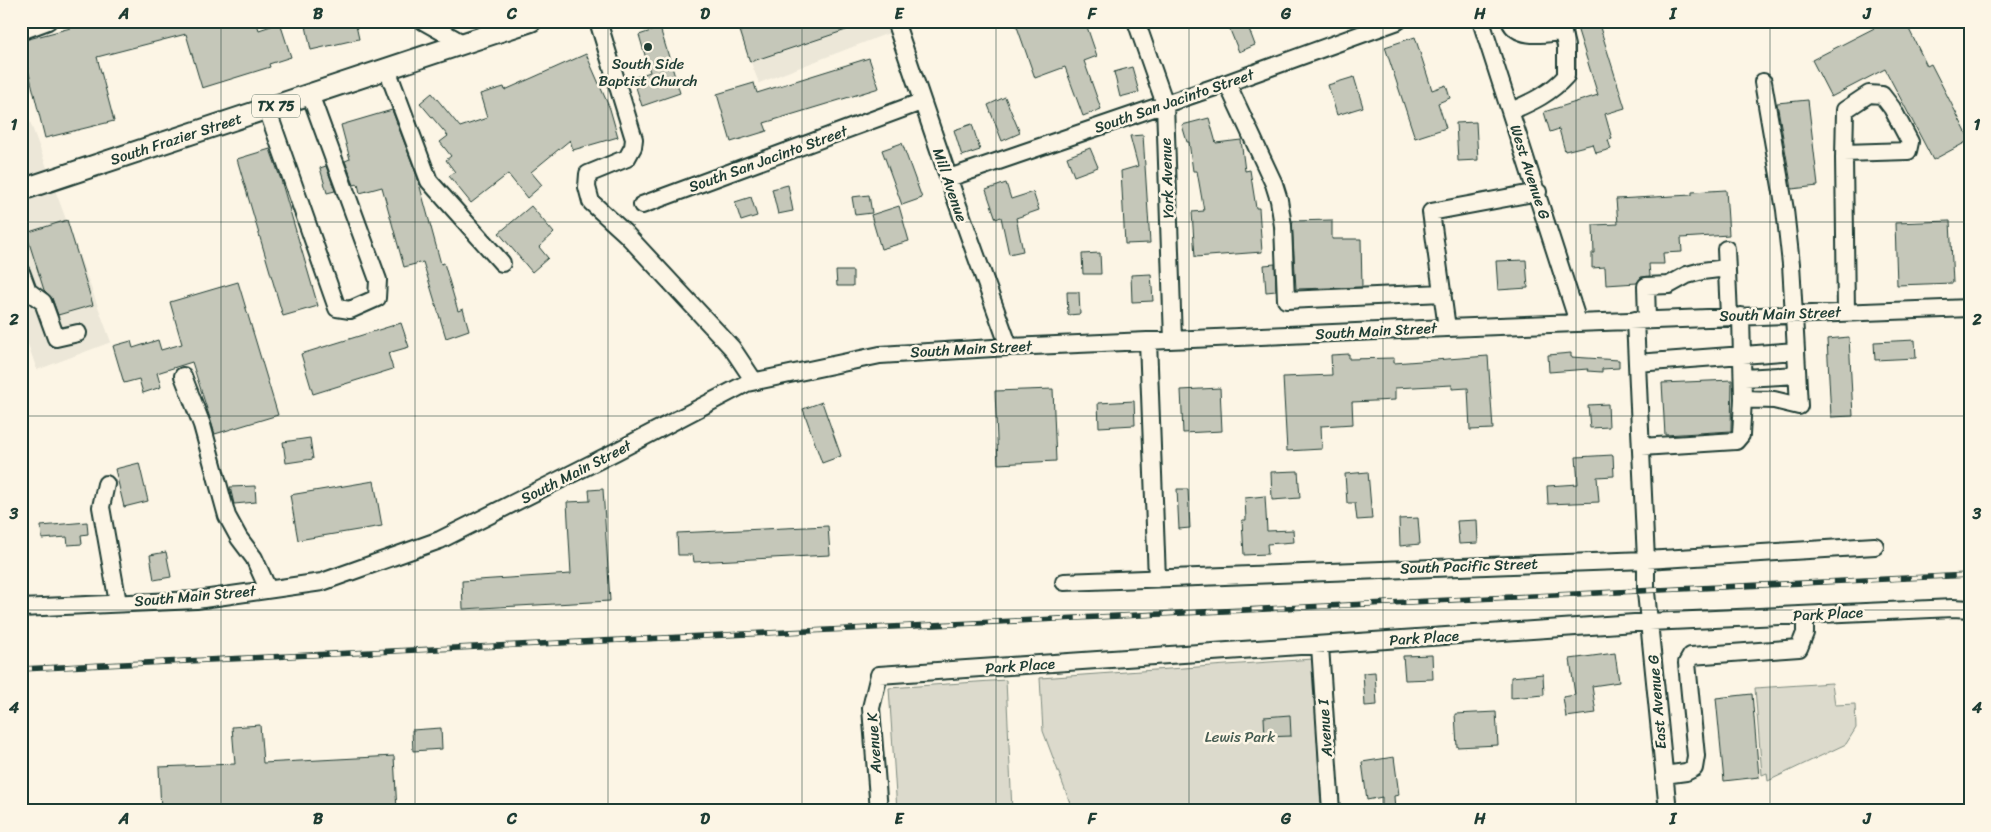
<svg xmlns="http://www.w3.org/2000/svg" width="1991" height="832" font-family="Sriracha,sans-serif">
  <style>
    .built { fill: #ece7d8 }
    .green { fill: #dcdacc; stroke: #7e8c80 }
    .building { fill: #c5c7b9; stroke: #1f3d34 }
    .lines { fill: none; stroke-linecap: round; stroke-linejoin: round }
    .minor-casing { stroke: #1f3d34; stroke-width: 20 }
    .major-casing { stroke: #1f3d34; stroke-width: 24 }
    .minor { stroke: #fcf5e5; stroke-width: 16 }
    .major { stroke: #fcf5e5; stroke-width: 20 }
    .rail-casing { stroke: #1f3d34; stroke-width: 5.5 }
    .rail { stroke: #fcf5e5; stroke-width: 4; stroke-dasharray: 11; stroke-linecap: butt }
    .grid { fill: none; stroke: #1f3d34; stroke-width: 1; stroke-opacity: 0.55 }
    .poi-dot { fill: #1f3d34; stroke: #fcf5e5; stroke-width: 2 }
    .labels { text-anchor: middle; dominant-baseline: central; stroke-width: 5; stroke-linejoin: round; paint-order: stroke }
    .shield { fill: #fcf5e5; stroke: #617469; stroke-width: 1 }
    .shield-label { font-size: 14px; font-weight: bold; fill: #1f3d34 }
    .poi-label { font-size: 15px; fill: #1f3d34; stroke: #fcf5e5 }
    .street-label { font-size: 15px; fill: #1f3d34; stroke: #fcf5e5 }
    .park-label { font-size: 15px; fill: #455c52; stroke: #fcf5e5 }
    .neatline { fill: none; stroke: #1f3d34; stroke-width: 2 }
    .grid-label { font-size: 16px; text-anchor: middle; font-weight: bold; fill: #1f3d34 }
  </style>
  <rect width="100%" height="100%" fill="#fcf5e5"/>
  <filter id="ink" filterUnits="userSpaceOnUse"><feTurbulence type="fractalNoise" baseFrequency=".02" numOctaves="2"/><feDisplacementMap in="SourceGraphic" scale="10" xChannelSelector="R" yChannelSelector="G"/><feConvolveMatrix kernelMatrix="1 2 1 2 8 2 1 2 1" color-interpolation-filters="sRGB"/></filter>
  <g filter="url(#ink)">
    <path class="built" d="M735 21H920L759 83Z
      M21 97 111 342 37 370 21 324Z"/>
    <path class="green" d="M1313 659 1321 811H1073L1043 731 1040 678Z
      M1006 680 1012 811H897L889 688Z
      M1832 683 1835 705 1855 704 1856 728 1846 744 1768 781 1767 773 1762 775 1755 688Z"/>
    <path class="building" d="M97 21H256L259 30 280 23 291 57 269 64 270 67 202 88 186 34 97 57 114 121 45 138 21 41Z
      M305 21H355L359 39 311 50Z
      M737 21H864V24L750 62Z
      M1015 21H1085L1097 56 1084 61 1101 109 1083 116 1065 67 1035 78Z
      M1236 21H1246L1255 45 1239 52 1228 25Z
      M1575 21H1598L1625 108 1605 114 1612 139 1608 140 1611 149 1596 153 1593 144 1565 151 1559 129 1550 132 1544 112 1598 95Z
      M1888 21H1905L1927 66 1931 64 1970 140 1933 160 1885 69 1831 97 1812 60Z
      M660 28 680 93 642 106 633 78 650 72 639 35Z
      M1415 37 1432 90 1446 85 1450 98 1438 103 1446 128 1415 138 1385 47Z
      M586 54 610 109 618 137 573 150 570 140 531 172 542 185 527 198 508 174 471 203 449 176 455 172 446 160 451 156 440 142 448 136 420 103 432 93 460 127 487 118 480 94 504 87 505 90Z
      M869 58 879 88 764 123 767 131 731 142 717 94 754 83 757 93Z
      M1132 67 1139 92 1120 97 1114 72Z
      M1354 77 1363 107 1337 115 1328 85Z
      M1005 97 1020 133 1002 141 988 105Z
      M1808 100 1818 186 1792 189 1777 103Z
      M392 110 417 176 441 264 444 263 458 311 463 309 469 330 446 338 423 262 404 267 382 187 360 193 358 184 354 185 345 161 350 159 341 125Z
      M1209 118 1216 143 1241 140 1245 171 1250 170 1256 208H1259L1262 252 1195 257 1192 212 1204 211 1197 171H1193L1189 142H1187L1182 125Z
      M1476 122 1478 160 1458 161 1456 123Z
      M972 124 980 150 962 156 954 130Z
      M1143 135 1150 243 1125 244 1121 171 1138 166 1130 136Z
      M902 143 922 198 902 205 882 150Z
      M1090 148 1098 167 1074 176 1067 157Z
      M270 149 281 180 318 306 283 316 237 159Z
      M326 166 335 191 327 193 320 168Z
      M1006 183 1011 199 1033 192 1039 210 1016 218 1023 251 1009 254 1001 217 996 219 986 190Z
      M788 185 793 211 778 214 772 189Z
      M1726 190 1729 235 1681 238 1682 252 1663 253 1664 264H1649L1650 276 1641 277 1637 283 1606 285 1605 267 1592 268V253H1594L1593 225 1618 224 1616 199 1692 195V192Z
      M869 195 872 213 855 215 852 197Z
      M751 197 757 216 741 221 735 202Z
      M531 206 554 233 539 247 548 258 532 272 499 233Z
      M899 206 909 241 881 249 871 215Z
      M67 220 93 305 58 315 52 298 44 290 26 233Z
      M1332 220V239H1361L1362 287 1296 289 1292 221Z
      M1950 221 1953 283 1897 285 1895 223Z
      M1100 253 1101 274H1083L1082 254Z
      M1526 260 1528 288 1498 290 1496 261Z
      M1275 264 1276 291 1266 292 1264 265Z
      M836 271H853V286H837Z
      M1151 274 1153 301 1132 302 1131 275Z
      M238 282 278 415 215 434 192 362 157 373 161 387 143 393 139 379 124 383 113 346 131 341 133 348 158 340 161 350 182 344 170 302Z
      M1067 292H1079L1080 314 1068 315Z
      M401 323 409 347 388 353 393 369 313 394 301 354Z
      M1849 337 1853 416 1831 417 1827 339Z
      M1915 340 1916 358 1875 360 1874 342Z
      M1571 353V357L1619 360V368L1602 369V372L1587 371 1588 369 1549 372 1548 355Z
      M1349 354V359L1394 358V363L1488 356 1493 429 1470 430 1468 388 1452 389V385L1395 388V400L1352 402 1353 424 1321 426 1322 449 1287 451 1283 377 1332 375 1331 355Z
      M1732 380 1731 431 1665 435 1662 383Z
      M1220 388 1222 431 1183 433 1181 390Z
      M1053 389 1056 461 998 464 995 391Z
      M1134 401 1135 425 1099 427 1098 403Z
      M822 402 841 456 822 463 803 409Z
      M1608 404 1609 427 1590 428 1588 405Z
      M310 438 313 459 286 463 283 442Z
      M1613 455 1614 476 1597 477 1599 502 1548 504 1547 486 1578 484 1576 457Z
      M139 463 148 501 124 507 115 469Z
      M1298 471 1300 498 1272 500 1271 472Z
      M1368 472 1372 519 1357 520 1355 503H1347L1345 474Z
      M374 481 382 526 298 540 290 495Z
      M255 486 256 502 234 504 230 487Z
      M603 489 610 601 463 609 462 581 571 574 567 502 590 501 589 490Z
      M1177 489H1188L1190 528 1179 529Z
      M1265 496 1267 531 1293 530 1294 542 1267 544 1268 554 1244 555 1242 520H1246L1245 498Z
      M1418 518 1420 544 1400 546 1399 519Z
      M1477 520 1478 543 1459 544 1457 521Z
      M87 522 88 534 81 535 82 544 68 545 67 537 42 539 41 526Z
      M828 526 830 555 694 562 693 555H678L677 533Z
      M166 552 171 577 154 580 150 555Z
      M1615 653 1619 682 1592 686 1596 713 1566 717 1563 697 1575 695 1570 659Z
      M1432 655 1433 679 1405 680 1403 656Z
      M1375 672 1377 705 1365 706 1363 673Z
      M1543 674 1544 695 1511 698V677Z
      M1752 694 1759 777 1724 781 1716 698Z
      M1496 712 1498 745 1457 747 1455 714Z
      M1290 715 1291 736 1265 737 1264 717Z
      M260 725 263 763 394 756 397 811H161L159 767 235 764 232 727Z
      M441 728 442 749 413 751 412 730Z
      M1394 757 1399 795 1394 796 1395 811H1382V797L1367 800 1362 762Z"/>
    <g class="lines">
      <g class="minor-casing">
        <path id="minor" d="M423 21 464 44
          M598 21 634 139 633 147 627 158 588 174 587 187 591 202 626 234 732 348 754 381
          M895 21 955 197 1009 347
          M1136 21 1165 104 1173 340
          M1481 21 1578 322
          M1510 21C1518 40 1547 33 1563 32
          M21 31 48 21
          M387 69 429 181 502 263
          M1227 83 1274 184 1279 200 1283 226 1286 300 1443 293
          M267 109 337 308 350 310 377 298 378 280 310 94
          M1511 111C1532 102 1551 93 1566 76V46L1560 21
          M1844 153 1908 151 1910 142 1892 108 1882 95 1869 94 1845 110 1844 158 1846 312
          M949 178 1227 83 1398 21
          M642 205 921 102
          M1726 249 1729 316
          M21 272 28 291 43 302 56 338 78 333
          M1741 316 1743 399 1774 400 1799 406 1796 351
          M1647 319 1646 286 1669 285 1687 275 1702 271 1727 268
          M1635 320 1646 560V592L1668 811
          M1447 328 1431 212 1538 192
          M1148 341 1157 579
          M1637 363 1796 351 1791 264 1785 210 1763 82
          M183 376 202 425 227 516 239 538 254 558 268 589
          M1744 378 1797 375
          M1641 447 1736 441 1741 435 1743 399
          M106 484 101 507 118 603
          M1064 582 1646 560 1875 546
          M21 608 196 600 322 582 440 540 615 452 747 383 880 355 1009 347 1447 328 1970 308
          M1320 646 1331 811
          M1664 775 1686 772 1694 768 1696 756 1687 663 1691 656 1799 648 1805 633V615
          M879 811 871 708 879 675 1649 622 1953 608 1970 609"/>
      </g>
      <g class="major-casing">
        <path id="major" d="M21 190 531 21"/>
      </g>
      <use href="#minor" class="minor"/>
      <use href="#major" class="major"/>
      <g class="rail-casing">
        <path id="rail" d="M1967 21 1970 26
          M21 669 1970 575"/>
      </g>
      <use href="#rail" class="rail"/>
    </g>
  </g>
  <path class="grid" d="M221 21V811M415 21V811M608 21V811M802 21V811M996 21V811M1189 21V811M1383 21V811M1576 21V811M1770 21V811M21 222H1970M21 416H1970M21 610H1970"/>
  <circle class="poi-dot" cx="648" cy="47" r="5"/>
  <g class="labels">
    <rect class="shield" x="252" y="94.5" width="48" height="23" rx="4"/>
    <g class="shield-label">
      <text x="276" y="106">TX 75</text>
    </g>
    <g class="poi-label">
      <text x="648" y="64">South Side<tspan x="648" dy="17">Baptist Church</tspan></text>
    </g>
    <g class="street-label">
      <text transform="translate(1174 101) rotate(-19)">South San Jacinto Street</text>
      <text transform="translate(176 139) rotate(-18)">South Frazier Street</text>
      <text transform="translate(768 159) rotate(-20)">South San Jacinto Street</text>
      <text transform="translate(1530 172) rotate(72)">West Avenue G</text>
      <text transform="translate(1167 178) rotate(-92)">York Avenue</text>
      <text transform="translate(950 185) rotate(71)">Mill Avenue</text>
      <text transform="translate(1780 314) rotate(-2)">South Main Street</text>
      <text transform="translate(1376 331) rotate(-3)">South Main Street</text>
      <text transform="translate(971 349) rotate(-3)">South Main Street</text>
      <text transform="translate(576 472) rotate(-27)">South Main Street</text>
      <text transform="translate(1469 566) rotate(-2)">South Pacific Street</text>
      <text transform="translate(195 596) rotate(-5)">South Main Street</text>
      <text transform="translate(1828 614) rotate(-3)">Park Place</text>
      <text transform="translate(1424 638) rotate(-4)">Park Place</text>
      <text transform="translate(1020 666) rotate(-4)">Park Place</text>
      <text transform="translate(1657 702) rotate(-95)">East Avenue G</text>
      <text transform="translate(1325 728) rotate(-94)">Avenue I</text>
      <text transform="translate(874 743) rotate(-94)">Avenue K</text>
    </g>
    <g class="park-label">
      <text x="1240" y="737">Lewis Park</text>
    </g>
  </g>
  <rect width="1991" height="832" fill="none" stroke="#fcf5e5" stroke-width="55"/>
  <rect x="28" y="28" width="1936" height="776" class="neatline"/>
  <g class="grid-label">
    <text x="124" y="19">A</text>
    <text x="318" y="19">B</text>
    <text x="512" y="19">C</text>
    <text x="705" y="19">D</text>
    <text x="899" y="19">E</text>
    <text x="1092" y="19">F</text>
    <text x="1286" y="19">G</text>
    <text x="1480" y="19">H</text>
    <text x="1673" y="19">I</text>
    <text x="1867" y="19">J</text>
    <text x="14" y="130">1</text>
    <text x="1977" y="130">1</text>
    <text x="14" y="325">2</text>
    <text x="1977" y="325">2</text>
    <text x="14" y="519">3</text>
    <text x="1977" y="519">3</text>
    <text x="14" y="713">4</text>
    <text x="1977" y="713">4</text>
    <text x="124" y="824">A</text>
    <text x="318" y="824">B</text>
    <text x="512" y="824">C</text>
    <text x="705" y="824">D</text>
    <text x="899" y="824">E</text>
    <text x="1092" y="824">F</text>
    <text x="1286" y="824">G</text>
    <text x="1480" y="824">H</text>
    <text x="1673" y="824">I</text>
    <text x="1867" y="824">J</text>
  </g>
</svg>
